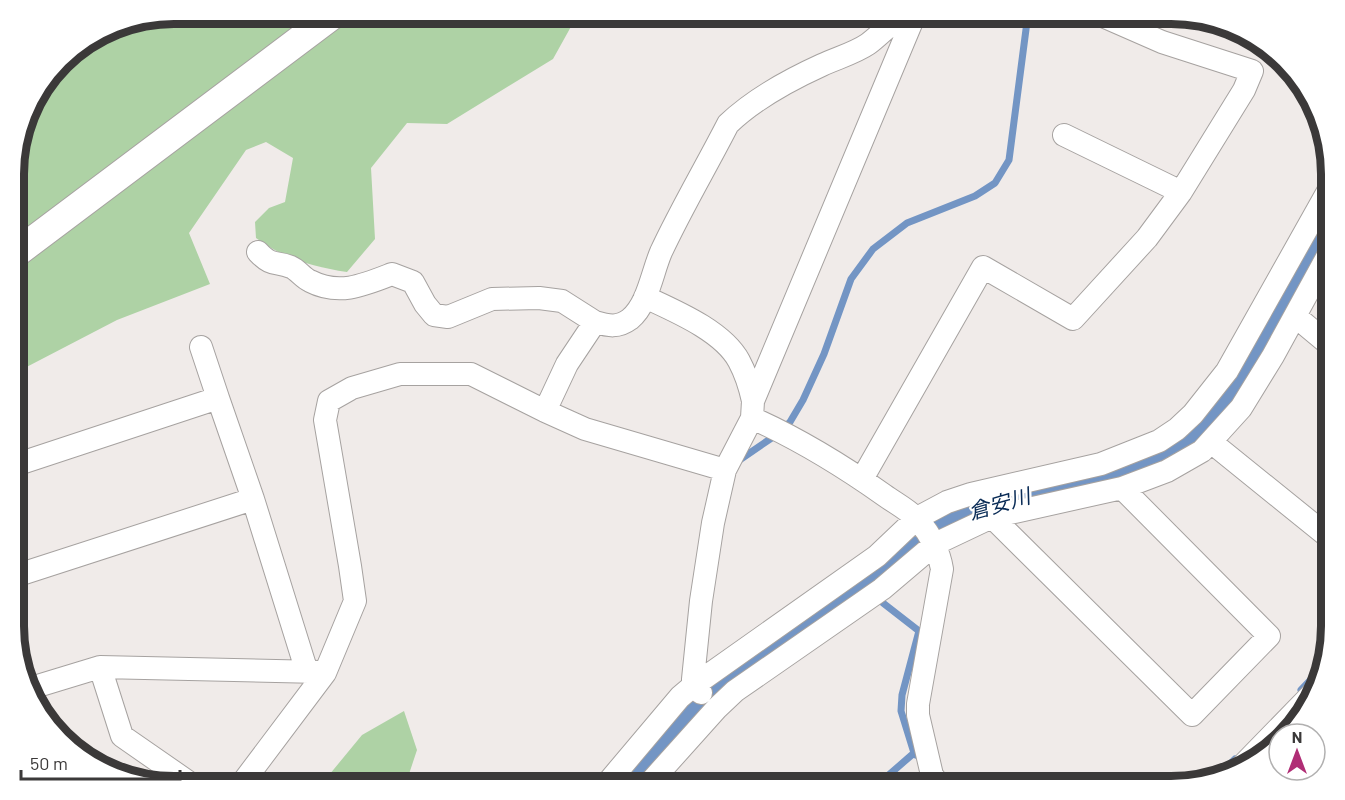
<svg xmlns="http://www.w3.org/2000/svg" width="1345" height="800" font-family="Barlow,'Noto Sans JP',sans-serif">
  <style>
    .green { fill: #aed2a5 }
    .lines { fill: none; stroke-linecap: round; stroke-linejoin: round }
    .stream { stroke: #7395c4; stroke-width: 7 }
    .river { stroke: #7395c4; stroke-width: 39 }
    .minor-casing { stroke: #a6a2a0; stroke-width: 24 }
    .tertiary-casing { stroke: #a6a2a0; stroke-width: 30 }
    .minor { stroke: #fff; stroke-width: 22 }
    .tertiary { stroke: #fff; stroke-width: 28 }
    .labels { text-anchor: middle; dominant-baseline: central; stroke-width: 4.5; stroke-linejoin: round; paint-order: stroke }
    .water-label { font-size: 21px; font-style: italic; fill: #082a55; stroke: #fff }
    .rim { fill: none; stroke: #3b3939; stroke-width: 8 }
  </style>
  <rect width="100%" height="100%" fill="#f0ebe9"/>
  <path class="green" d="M174 14H578L553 59 447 124 407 123 371 168 375 239 347 272C314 267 284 259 256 238L255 222 269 208 285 202 293 158 266 142 246 150 189 233 210 284 117 320 15 373V154L30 103 68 54 113 26Z
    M754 14H823L820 25 792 28Z
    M404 711 417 750 405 786H320L362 735Z"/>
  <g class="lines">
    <path class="stream" d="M784 428 790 422 803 400 824 354 851 279 873 249 907 223 975 196 995 183 1009 160 1028 14
      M738 461 776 435
      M864 580 870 589
      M883 603 919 631 902 695 901 711 914 753
      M1301 690 1321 669
      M1220 774 1235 759
      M876 786 914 753 916 755"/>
    <path class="river" d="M629 786 716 688 747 662 815 618 936 526 978 506 1113 474 1167 453 1202 426 1250 359 1331 210"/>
    <g class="minor-casing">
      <path id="minor" d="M1064 135 1181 192
        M258 252C272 267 276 261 291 267 298 270 303 278 310 281 339 296 364 285 392 274L413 282 425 304 434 315 448 317 492 299 539 298 562 301 595 322
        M645 297C675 311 723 331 739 361 746 374 750 387 753 401
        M1295 316 1331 346
        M201 347 218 398
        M545 411 567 364 595 322C609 326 618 328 630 319 648 304 652 273 661 252 681 209 706 167 728 124 753 100 789 80 822 65 837 58 855 53 868 44 882 34 893 19 909 14
        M752 418C799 439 843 466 884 495 895 503 909 510 918 520 930 534 939 551 942 569L918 704V715L932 775 940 786
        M1211 442 1331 539
        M15 465 218 398 253 499 307 672
        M862 479 983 267 1073 319 1147 238 1181 192 1244 90 1252 71 1162 42 1098 14
        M992 517 1192 715 1269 636 1122 488
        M15 576 253 499
        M100 667 122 736 194 786
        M31 688 100 667 320 672
        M701 693 693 686V679L701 601 713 523 725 470 752 418 753 401 915 14
        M1240 768 1314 692
        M240 786 325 673 355 601 350 566 325 420 329 401 352 388 400 374H471L545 411 585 429 725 470
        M605 786 680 697 693 686 877 556 917 518 947 502 971 494 1101 464 1159 441 1177 429 1193 414 1227 371 1331 186
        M647 786 717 708 735 691 882 589 935 544 992 517 1122 488 1167 471 1202 451 1241 408 1273 356 1331 250"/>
    </g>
    <g class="tertiary-casing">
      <path id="tertiary" d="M15 254 334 14"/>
    </g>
    <use href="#minor" class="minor"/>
    <use href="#tertiary" class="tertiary"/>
  </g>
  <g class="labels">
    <g class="water-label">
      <text transform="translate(999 503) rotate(-16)">倉安川</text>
    </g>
  </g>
  <path d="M0 0H1345V800H0ZM174 24H1171A150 150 0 0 1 1321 174V626A150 150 0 0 1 1171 776H174A150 150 0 0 1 24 626V174A150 150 0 0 1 174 24Z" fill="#fff" fill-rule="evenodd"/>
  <path class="rim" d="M174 24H1171A150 150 0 0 1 1321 174V626A150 150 0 0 1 1171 776H174A150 150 0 0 1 24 626V174A150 150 0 0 1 174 24Z"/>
  <g transform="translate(1297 752)"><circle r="28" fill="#ffffff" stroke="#b1b0b0" stroke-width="1.5"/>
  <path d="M0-4.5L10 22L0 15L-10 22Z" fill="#b02d75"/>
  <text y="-9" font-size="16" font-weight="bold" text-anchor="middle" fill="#3b3939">N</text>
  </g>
  <path d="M21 770v9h159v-9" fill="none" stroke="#3b3939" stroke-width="3"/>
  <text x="30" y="770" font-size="18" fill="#3b3939" stroke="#ffffff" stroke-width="4.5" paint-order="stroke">50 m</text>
</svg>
